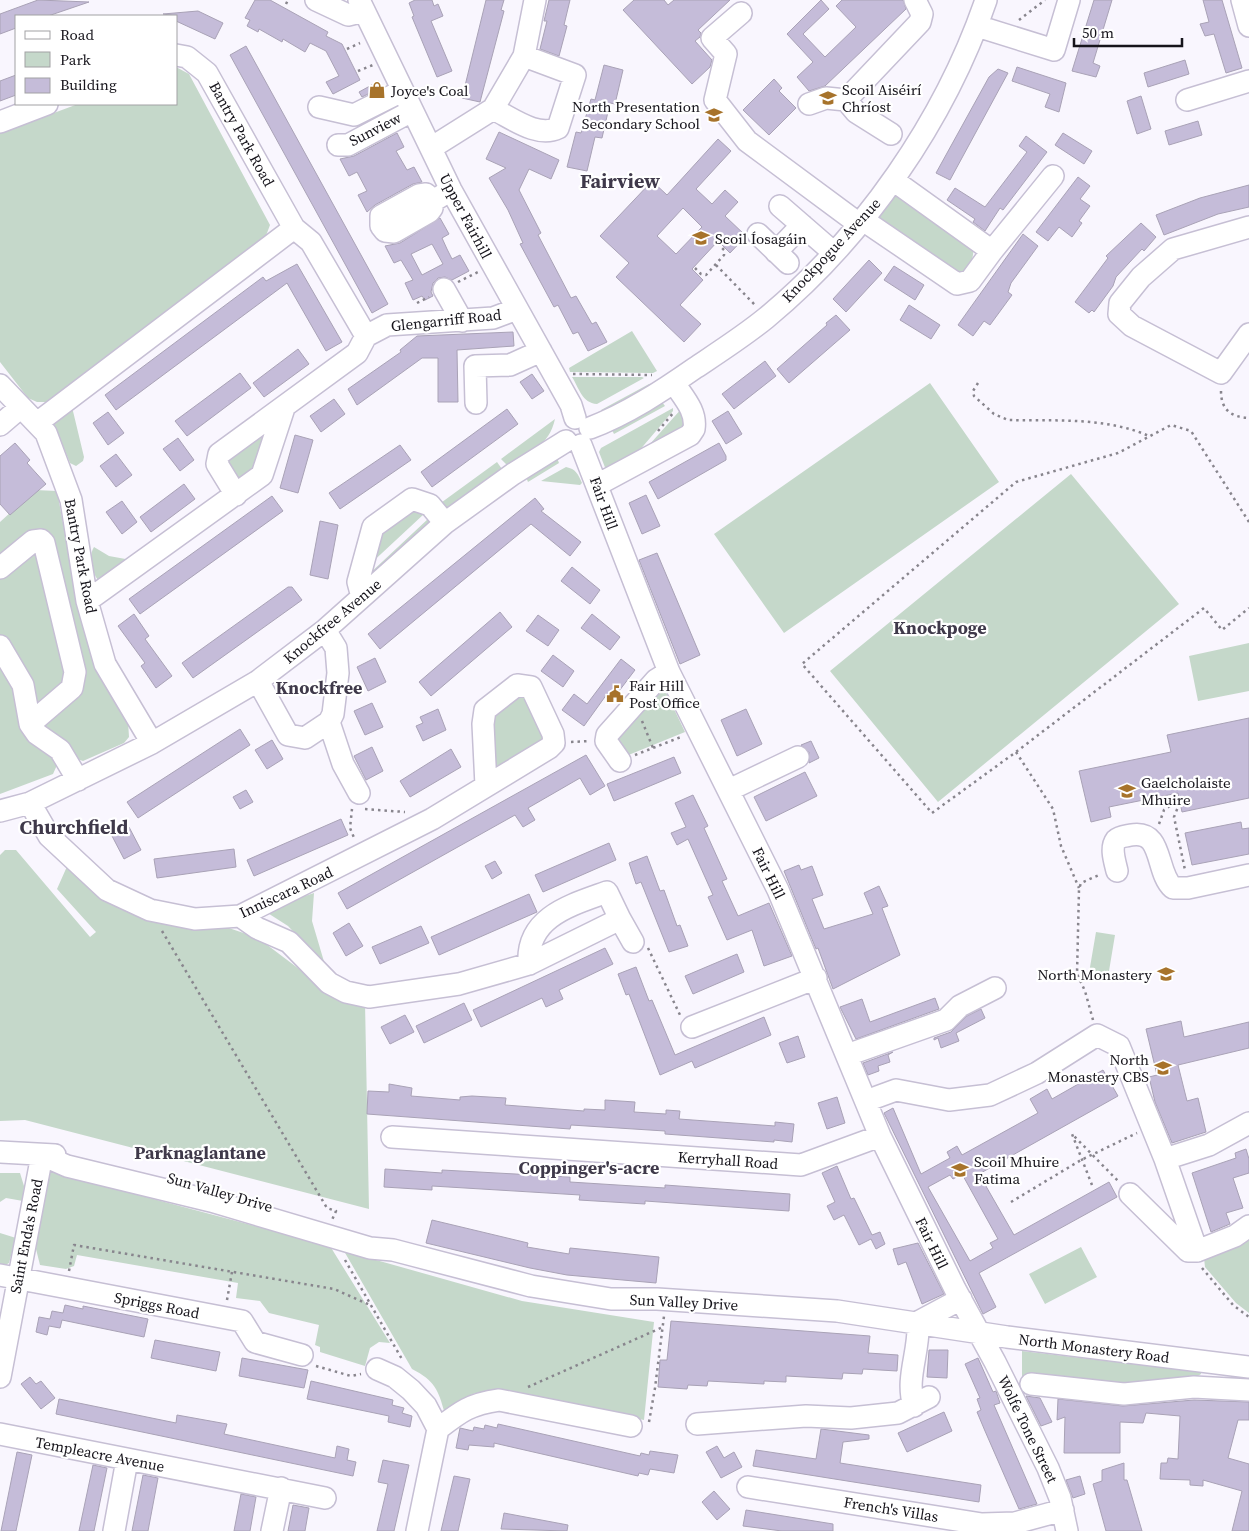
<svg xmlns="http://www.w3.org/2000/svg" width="1249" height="1531" font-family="'Source Serif 4',serif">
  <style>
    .green { fill: #c5d8ca }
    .building { fill: #c5bcd9; stroke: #a9a2b6; fill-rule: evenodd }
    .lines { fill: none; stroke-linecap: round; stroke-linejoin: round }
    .minor-casing { stroke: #c6bfd4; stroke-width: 24 }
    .path { stroke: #88858d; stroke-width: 2.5; stroke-dasharray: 2.5 4; stroke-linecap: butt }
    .minor { stroke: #fff; stroke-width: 21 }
    .labels { text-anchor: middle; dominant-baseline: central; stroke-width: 4.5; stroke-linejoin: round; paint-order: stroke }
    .poi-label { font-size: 15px; fill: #16141b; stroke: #fff; text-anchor: start }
    .street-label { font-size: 15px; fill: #16141b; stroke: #fff }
    .quarter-label { font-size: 18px; font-weight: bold; fill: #3f394a; stroke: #fff }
    .district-label { font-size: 20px; font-weight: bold; fill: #3f394a; stroke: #fff }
  </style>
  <rect width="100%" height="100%" fill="#f9f6fe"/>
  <path class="green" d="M176 67 189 74 270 225 264 241 50 402H37L28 398 0 362V133L78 104H176Z
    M890 196 898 197 972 246C976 257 969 265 963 275L878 218Z
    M632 331 657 371 653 373 570 372 569 368Z
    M572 377H642L644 378 597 404C582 403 579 388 572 377Z
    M657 383 603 413 601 410 649 384Z
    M930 383 999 482 784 633 714 534Z
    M662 402 665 406 614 434 612 430Z
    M72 407 84 457 83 461 76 466 70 463 54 424 55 420Z
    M683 407 690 428 633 463Z
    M673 408V411L627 465 606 470 599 452 601 448Z
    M555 419C549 446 530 452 508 466L501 459Z
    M269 424 257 467 239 484 224 458Z
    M557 458 559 463 528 482 526 477Z
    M497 462 502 469 443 512 438 505Z
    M566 467C576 469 578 474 582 483L580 485 541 481Z
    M1071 474 1179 604 938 802 830 671Z
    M35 490 57 491 81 619 91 656 128 721 129 737 124 743 83 761 74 758 57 765 53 774 0 794V522Z
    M413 508 424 514 367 567 373 538Z
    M429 518 431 522 364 586 367 576Z
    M94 547 109 556 131 560 99 581C92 574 88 556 94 547Z
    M1249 643V691L1198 701 1189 656Z
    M661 687 664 688 685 732 626 756 616 742 617 733Z
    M524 693 548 738 500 767 492 763C485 717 488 719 524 693Z
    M5 850H16L90 937 96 932 57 889 69 862 117 902 220 925 258 938 315 981 365 1002 369 1209 25 1120 0 1121V855Z
    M314 893 312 921 325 965 288 926 263 910Z
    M1096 932 1115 935 1108 977 1089 973Z
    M48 1171 330 1246 390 1343 379 1342 370 1348 365 1366 320 1352V1347L315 1345 319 1325 269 1313 260 1301 236 1298 238 1283 77 1255 74 1266 66 1269 40 1265 36 1249Z
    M0 1173H20L24 1186 23 1201 6 1198 0 1202Z
    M0 1233 16 1238 9 1263 2 1267 0 1266Z
    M1249 1239V1313L1236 1303 1205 1267 1204 1258Z
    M1081 1247 1097 1277 1045 1304 1029 1274Z
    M344 1251 522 1301 654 1322 644 1420 503 1391C473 1391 468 1393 445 1414 438 1389 435 1381 412 1369Z
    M1022 1351 1201 1372V1374L1190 1381 1106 1384 1038 1374 1022 1377Z"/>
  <path class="building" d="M38 0 89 2 48 16H16V28L0 34V14Z
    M255 0H270L328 32 326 36 342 44 360 80 333 94 326 82 339 76 326 51 310 43 305 52 283 39 282 42 259 29 258 32 247 26 250 20 245 18Z
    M415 0H432L434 6 438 4 443 16 431 21 452 71 437 77 412 17 414 16 409 3Z
    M486 0H504L501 10 504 11 480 102 462 98Z
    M549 0H570L564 25 567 26 559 56 540 49 547 21H544Z
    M634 0H664L668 5 674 0H730L698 30 701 33 700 37 695 41 712 60 710 67 692 84 623 10Z
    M821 0 829 9 803 34 825 57 856 27 836 6 842 0H903L906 9 825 86 809 91 797 77 813 62 787 34Z
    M1094 0H1112L1093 63 1100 66 1096 77 1072 71Z
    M1203 0H1222L1242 68 1226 73 1214 34 1205 36 1200 24 1209 22Z
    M198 11 223 23 215 39 176 21V16L163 14Z
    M246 46 388 304 372 313 230 55Z
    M1185 60 1189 74 1148 87 1144 73Z
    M604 65 623 70 615 104 610 103 602 138 595 137 587 171 567 167 576 132 581 133 591 99 595 100Z
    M1017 67 1066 83 1059 112 1045 107 1050 94 1012 81Z
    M998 69 1008 73 950 180 936 173 989 77Z
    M16 75V95L0 101V81Z
    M774 79 782 88 779 91 796 108 769 135 743 110Z
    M379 81 382 87 362 97 359 92Z
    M1141 96 1151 129 1137 134 1127 101Z
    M1198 121 1202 135 1169 145 1165 131Z
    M499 132 559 160 551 179 529 169 519 190 541 233 538 235 571 298 576 296 592 324 596 322 607 342 588 351 578 332 573 334 558 305 554 307 520 244 523 243 508 210 489 178 506 168 486 159Z
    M397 133 404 147 396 151 407 170 414 167 422 182 413 184 375 205 367 212 358 195 367 191 357 172 349 176 340 159 354 156Z
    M1063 133 1092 151 1084 164 1055 145Z
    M1026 136 1047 152 1003 210 1000 208 985 231 973 222 975 219 947 200 955 188 985 207 1027 152 1019 146Z
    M718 139 731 151 696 189 712 204 725 190 738 202 725 216 746 236 730 253 718 241 692 269 703 280 680 305 701 324 684 342 616 277 629 263 600 236 652 181 667 195ZM683 208 702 227 676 254 657 236Z
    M1078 177 1090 186 1080 199 1090 206 1079 221 1082 223 1072 237 1059 227 1048 241 1036 232Z
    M1249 185V207L1218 214 1164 235 1156 215 1200 198Z
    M440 218 449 234 442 238 447 249 452 259 460 255 469 271 452 280 445 277 438 278 433 283 431 292 433 296 425 300 422 296 413 300 405 283 413 280 401 260 394 263 385 246 400 243ZM432 244 443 264 422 275 411 254Z
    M1141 223 1156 237 1144 251 1142 249 1116 277 1113 286 1094 312 1092 310 1089 313 1075 302 1108 258 1106 256Z
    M1023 234 1038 246 1011 283 1008 292 1012 295 990 325 984 321 973 336 958 325Z
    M869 260 882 273 846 312 833 299Z
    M297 264 342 342 326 351 287 283 116 410 105 395 263 277 266 281Z
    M894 266 924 285 915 300 884 280Z
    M909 305 940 325 931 339 900 320Z
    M836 315 850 330 789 383 777 369 827 325 826 323Z
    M513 332 514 346 457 350 458 402H438V358H422L357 405 348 389 401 352 400 350 417 336Z
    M298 349 309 364 264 397 253 383Z
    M765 361 776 376 734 409 722 394Z
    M240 373 251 388 187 436 175 421Z
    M532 374 544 391 532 399 520 382Z
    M334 399 345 414 321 432 310 416Z
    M507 409 518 424 432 487 421 472Z
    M728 411 742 434 726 444 712 421Z
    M108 412 124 433 108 445 93 423Z
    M295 435 313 440 298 493 280 488Z
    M178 438 194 460 180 471 163 449Z
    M15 443 30 460 27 463 46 484 10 515 0 504V456Z
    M719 443 726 456V460L658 499 649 482Z
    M400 445 411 460 340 509 329 493Z
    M116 454 132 475 116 487 100 466Z
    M184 484 195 499 151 532 140 517Z
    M646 495 660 526 642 534 629 503Z
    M272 496 283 511 140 614 129 599Z
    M535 498 544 509 541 511 581 542 570 556 531 524 380 649 368 634Z
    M122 501 137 522 122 534 106 512Z
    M320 521 338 525 328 579 310 575Z
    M657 553 700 655 680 664 639 560Z
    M572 567 600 590 590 604 561 581Z
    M288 587H292L302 600 193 678 182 663Z
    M500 612 512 627 431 696 419 682Z
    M134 614 149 636 145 639 172 676 156 688 141 666 145 663 118 626Z
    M592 614 620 637 610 650 581 628Z
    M538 615 559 630 548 646 526 631Z
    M553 655 574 671 563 687 541 671Z
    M375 658 386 682 368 691 357 667Z
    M621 659 635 670 613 699 607 694 584 726 562 710 574 694 587 704Z
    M372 703 383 727 365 735 354 711Z
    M438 709 446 730 423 741 416 726 423 723 420 717Z
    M746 709 762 744 737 756 721 720Z
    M1249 718V798L1182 812 1178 793 1109 807 1111 817 1091 822 1079 771 1171 752 1167 735Z
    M240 729 250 745 138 818 127 802Z
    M272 740 283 759 267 769 255 750Z
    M811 741 819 758 809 763V752L801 745Z
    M372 747 383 771 366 780 354 756Z
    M451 749 461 767 410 797 400 781Z
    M586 755 605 786 590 795 580 778 528 808 535 820 523 827 515 815 347 909 338 893Z
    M674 757 681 773 614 801 607 784Z
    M805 772 817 796 766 821 754 797Z
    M246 790 253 802 240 809 233 797Z
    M693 795 708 826 704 828 727 879 722 881 738 916 769 903 792 956 764 966 752 930 727 940 708 897 713 895 688 839 677 845 671 833 686 827 675 803Z
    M341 819 348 835 254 876 247 860Z
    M1241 822 1242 829 1249 828V854L1192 865 1185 833Z
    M129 827 141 850 124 859 112 836Z
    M609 843 616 860 543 892 535 875Z
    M234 849 236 867 157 878 154 859Z
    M647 856 660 891 664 890 677 926 680 925 688 946 669 952 641 882 636 884 629 863Z
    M495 861 502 873 492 879 485 866Z
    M799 865 801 870 812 866 823 895 812 899 824 929 873 914 864 893 879 886 888 906 882 908 900 955 833 989 818 948 816 949 784 871Z
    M529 894 537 912 439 955 431 937Z
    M349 923 363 946 346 956 333 933Z
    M421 926 429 943 380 964 372 947Z
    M605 948 613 964 559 990 563 999 546 1007 542 998 481 1027 473 1010Z
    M737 954 744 972 693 994 685 976Z
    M636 967 649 1001 652 1000 675 1055 764 1017 771 1035 695 1068 692 1061 660 1075 629 994 626 995 618 974Z
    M935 998 939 1009 856 1039 840 1007 862 999 870 1022Z
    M464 1003 472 1020 424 1043 416 1026Z
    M981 1009 985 1018 956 1033 959 1041 941 1048 938 1038 934 1040V1038L951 1032 967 1016Z
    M405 1015 414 1032 390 1044 381 1027Z
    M1181 1021 1184 1037 1249 1022V1048L1178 1065 1187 1101 1198 1098 1206 1132 1172 1143 1155 1102 1149 1077 1157 1075 1146 1029Z
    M798 1036 805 1057 787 1063 779 1043Z
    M893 1052 888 1055 890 1062 878 1066 879 1071 868 1075 863 1063Z
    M1103 1070 1118 1096 979 1174 1014 1235 1109 1182 1117 1197 979 1273 996 1307 983 1314 884 1113 893 1108 921 1174 950 1158 947 1152 957 1146 962 1155 1038 1113 1030 1099 1047 1089 1052 1099ZM962 1174 998 1239 990 1243 993 1248 970 1261 928 1187 950 1175 953 1179Z
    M389 1084 412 1088 411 1096 460 1100V1097L472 1096 506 1098 505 1105 584 1111V1109L605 1110V1100L635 1102 634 1112 666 1114V1110L680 1111 679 1119 775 1126V1122L794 1124 792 1142 774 1140V1142L665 1134V1131L571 1125 570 1129 367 1114 368 1091 389 1092Z
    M837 1097 845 1123 827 1129 818 1103Z
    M1246 1149 1249 1159V1173L1233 1178 1243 1208 1226 1213 1230 1224 1211 1232 1192 1173 1236 1158 1235 1153Z
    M837 1166 851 1199 854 1198 872 1235 880 1232 885 1244 876 1249 871 1239 859 1245 844 1215 834 1220 827 1206 835 1202 822 1173Z
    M385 1169 442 1173V1170L570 1177V1182L665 1188V1185L790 1194 789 1211 645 1201V1204L579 1200 580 1195 432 1186V1190L384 1187Z
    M432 1220 528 1243 527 1247 569 1254 570 1248 659 1257 656 1283 567 1275 530 1268 426 1243Z
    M918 1243 944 1294 922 1304 906 1262 898 1265 893 1249Z
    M65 1305 83 1309V1306L148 1319 144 1337 62 1320 60 1328 49 1326 47 1335 36 1332 39 1317 50 1319 52 1311 63 1313Z
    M671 1321 870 1336 868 1353 898 1355 897 1371 863 1369 862 1374 843 1373 842 1379 786 1376V1382L764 1381V1384L708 1381 707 1386 688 1385 687 1389 658 1387 660 1360H667Z
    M155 1340 220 1352 216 1371 151 1358Z
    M929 1350H948L947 1378 927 1377Z
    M242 1358 308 1370 304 1388 239 1376Z
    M978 1358 993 1392 996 1391 1000 1403 994 1405 1037 1504 1019 1509 985 1431 977 1412 981 1410 977 1399 980 1398 965 1364Z
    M30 1377 36 1384 41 1381 55 1398 41 1409 21 1384Z
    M311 1381 393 1400 392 1405 404 1408 402 1413 412 1416 410 1427 388 1422 389 1416 307 1399Z
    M1026 1396 1040 1398 1052 1422 1041 1426Z
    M59 1399 176 1423 177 1415 227 1424 224 1434 335 1458 337 1446 349 1449 347 1460 356 1462 353 1476 56 1414Z
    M1058 1399 1123 1406 1194 1400 1249 1402V1420H1238L1228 1458 1249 1464V1531H1232L1242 1491 1203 1480V1486L1190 1485V1480L1160 1479 1161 1463H1167L1168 1458 1178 1459 1180 1416 1146 1413 1143 1423 1120 1422V1453H1064L1065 1417 1057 1420Z
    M944 1412 952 1431 907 1452 898 1433Z
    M498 1424 640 1456 641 1453 649 1455 650 1451 678 1455 674 1473 650 1469 648 1475 639 1473 638 1476 494 1443V1447L469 1445 468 1450 456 1448 460 1428 473 1431 474 1427 484 1429 485 1425 497 1428Z
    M821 1429 869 1435V1439L843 1442 840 1463 981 1485 979 1502 753 1466 756 1450 816 1459Z
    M717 1446 724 1458 734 1452 742 1467 721 1478 706 1452Z
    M17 1452 32 1455 16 1531H1Z
    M383 1460 409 1465 394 1531H377L388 1484 378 1482Z
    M1124 1463V1480H1127L1142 1531H1106L1093 1484 1102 1481V1470Z
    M93 1465 107 1468 94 1531H79Z
    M143 1475 158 1478 148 1531H132Z
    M454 1476 470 1479 458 1531H441Z
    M1080 1476 1085 1494 1073 1498 1066 1480Z
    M714 1491 730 1509 717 1520 702 1502Z
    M241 1494 256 1497 250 1531H234Z
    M293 1505 309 1508 305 1531H288Z
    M746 1510 833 1524V1531H782L743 1526Z
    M504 1513 568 1525 567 1531 501 1529Z"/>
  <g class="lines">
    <g class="minor-casing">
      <path id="minor" d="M316 0 348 15 364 11
        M359 0 451 190 571 405 575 418
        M1242 0 1249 26
        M741 13 712 38 726 54 715 100 747 141 859 224
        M977 26 1054 50 1069 0
        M846 100 856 112 891 134
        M1187 100 1249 81
        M809 104 826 98 846 100 920 22 922 14 915 0
        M319 107 354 115 402 91
        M493 109C512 118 537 138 558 128L575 75 524 56
        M0 122 47 104
        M338 145H348L412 111
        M431 148 493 109 524 56 535 0
        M433 201 426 194 419 195 381 216V226L385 231 394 232 429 212 432 208 433 201 451 190
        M780 206 833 252
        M863 220 957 284 970 281 992 251 893 180
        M1249 227 1173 249 1141 277 1120 303 1119 314 1132 326 1221 373 1249 334
        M294 228 311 242 366 336
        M758 234 788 263
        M992 251 1053 176
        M776 252 802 225
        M444 289 462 321
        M0 385 46 433 71 500 87 601 105 664 152 743
        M476 403 475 366 510 365 541 351
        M37 423 294 228 207 73 187 57 176 55
        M0 425 21 407
        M590 428C627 414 662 391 695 368 719 352 744 336 766 318 864 237 945 120 986 0
        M581 445 669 672 778 890 880 1136 955 1289 995 1362 1048 1468 1060 1498 1067 1531
        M597 485 690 435 694 429C697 411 683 397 674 383
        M236 495 217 464 219 454 357 353 366 336 387 325 493 318 517 309
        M0 568 33 541 41 540 44 543 75 672 72 688 30 724
        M362 597 358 582 373 527 412 499 430 505 445 523
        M87 601 262 475 284 408
        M0 646 23 685 30 724 37 734 60 750 78 780
        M258 681 288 735 305 738 329 722 333 714 338 673 336 648 325 630
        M329 722 343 764 359 793
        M620 761 606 741 607 735 656 680 669 672
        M729 790 798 757
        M30 803 49 836 107 890 150 910 195 919 240 916 432 819 549 748 554 743 553 734 531 687 517 685 485 710 483 724 486 786
        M0 811 30 803 152 743 258 681 325 630 445 523 513 474 566 441
        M1117 871C1115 862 1110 848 1116 840 1120 836 1126 836 1131 835 1164 829 1155 872 1173 888H1188L1249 875
        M240 916 257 928 289 942 329 983 346 992 369 997 459 984 529 964 620 919 633 942
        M529 964C526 917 571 905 607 892L620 919
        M692 1027 816 978
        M847 1055 946 1020 960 1006 995 988
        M866 1101 896 1090 949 1100 990 1095 1037 1073 1097 1035 1119 1046 1165 1159 1197 1251 1235 1236 1249 1226
        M392 1137 801 1165 880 1136
        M0 1152 55 1155
        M42 1155 67 1166 211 1201 370 1248 393 1250 531 1286 611 1299H657L837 1311 1007 1337 1249 1367
        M1165 1159 1209 1145 1249 1123
        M1130 1194 1188 1251H1197
        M0 1275 242 1321 255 1342 302 1355
        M377 1369 395 1377 411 1390 426 1406 438 1429 417 1531
        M0 1377 42 1155
        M1031 1384 1124 1394 1194 1387 1249 1390
        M914 1406C905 1378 920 1351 918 1322L961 1299
        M697 1424 806 1416 851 1418 898 1413 929 1397
        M438 1429C460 1412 470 1404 499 1400L631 1426
        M0 1434 325 1498
        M748 1487 982 1524 1015 1523 1063 1510
        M114 1531 127 1460
        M272 1531 281 1488"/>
    </g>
    <path class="path" d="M286 4 288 0
      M1019 20 1045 0
      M347 49 360 43
      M358 71 373 65
      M716 265 755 305
      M695 268 701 274 706 275 724 255V250L717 243
      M458 282 478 272
      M417 303 429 297
      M573 374 652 375
      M978 383 973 391 974 396 994 414 1008 420C1054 421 1106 417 1149 436
      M1221 391C1221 410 1231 417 1249 418
      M658 431 674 412
      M1249 522 1191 431 1171 425 1118 453 1016 482 802 664 932 813 1016 752 1204 608 1222 630 1249 608
      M642 721 653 748
      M571 742 590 741
      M1016 752 1053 809 1061 846 1079 888
      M635 755 681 737
      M352 809 350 828 355 840
      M365 809 405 812
      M1159 824 1164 810 1177 801 1178 807 1174 817 1185 870
      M162 931 327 1208 336 1211 332 1220
      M648 948 680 1015
      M1093 1020 1085 991 1077 974 1079 889 1081 883 1099 875
      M1092 1185 1072 1134 1119 1182
      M1011 1202 1081 1160 1137 1133
      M345 1260 403 1361
      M1202 1268 1233 1305 1249 1317
      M69 1271 74 1245 334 1289 370 1305
      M227 1300 232 1272
      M316 1366 351 1376 361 1374
      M528 1387 663 1327
      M649 1422 655 1388 664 1316"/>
    <use href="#minor" class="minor"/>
  </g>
  <defs>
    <g id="shop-bare" transform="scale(1.35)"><path d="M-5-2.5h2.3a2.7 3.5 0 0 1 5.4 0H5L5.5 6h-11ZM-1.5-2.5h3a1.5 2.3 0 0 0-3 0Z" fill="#a7732b" stroke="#fff" stroke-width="2.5" paint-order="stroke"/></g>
    <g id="school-bare" transform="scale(1.35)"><path d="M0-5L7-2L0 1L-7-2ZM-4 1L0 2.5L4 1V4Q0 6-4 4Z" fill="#a7732b" stroke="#fff" stroke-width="2.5" paint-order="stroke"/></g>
    <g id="civic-bare" transform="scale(1.35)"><path d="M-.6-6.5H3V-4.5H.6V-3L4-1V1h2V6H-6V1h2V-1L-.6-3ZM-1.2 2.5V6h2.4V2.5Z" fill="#a7732b" stroke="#fff" stroke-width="2.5" paint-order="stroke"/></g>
  </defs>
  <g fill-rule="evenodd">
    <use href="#shop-bare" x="377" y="90"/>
    <use href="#school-bare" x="828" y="98"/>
    <use href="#school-bare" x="714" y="115"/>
    <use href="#school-bare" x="701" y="238"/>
    <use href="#civic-bare" x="615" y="694"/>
    <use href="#school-bare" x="1127" y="791"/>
    <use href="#school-bare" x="1166" y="974"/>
    <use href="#school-bare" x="1163" y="1068"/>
    <use href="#school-bare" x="960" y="1170"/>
  </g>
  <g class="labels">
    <g class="poi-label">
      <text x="842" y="89">Scoil Aiséirí<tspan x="842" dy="17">Chríost</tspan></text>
      <text x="391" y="90">Joyce's Coal</text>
      <text x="700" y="106" text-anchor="end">North Presentation<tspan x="700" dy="17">Secondary School</tspan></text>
      <text x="715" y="238">Scoil Íosagáin</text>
      <text x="629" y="685">Fair Hill<tspan x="629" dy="17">Post Office</tspan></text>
      <text x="1141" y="782">Gaelcholaiste<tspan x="1141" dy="17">Mhuire</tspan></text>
      <text x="1152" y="974" text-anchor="end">North Monastery</text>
      <text x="1149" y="1059" text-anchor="end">North<tspan x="1149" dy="17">Monastery CBS</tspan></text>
      <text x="974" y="1161">Scoil Mhuire<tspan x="974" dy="17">Fatima</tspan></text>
    </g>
    <g class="street-label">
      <text transform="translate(375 129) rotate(-27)">Sunview</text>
      <text transform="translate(242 134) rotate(61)">Bantry Park Road</text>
      <text transform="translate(466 216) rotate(62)">Upper Fairhill</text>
      <text transform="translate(831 250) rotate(-47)">Knockpogue Avenue</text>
      <text transform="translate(446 320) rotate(-6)">Glengarriff Road</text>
      <text transform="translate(604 503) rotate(70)">Fair Hill</text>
      <text transform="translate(81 556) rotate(79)">Bantry Park Road</text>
      <text transform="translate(332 621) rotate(-40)">Knockfree Avenue</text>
      <text transform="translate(769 873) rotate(64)">Fair Hill</text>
      <text transform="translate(286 892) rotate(-25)">Inniscara Road</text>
      <text transform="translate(728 1160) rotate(4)">Kerryhall Road</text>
      <text transform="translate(220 1192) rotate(16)">Sun Valley Drive</text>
      <text transform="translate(26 1236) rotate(-79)">Saint Enda's Road</text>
      <text transform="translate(932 1243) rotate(64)">Fair Hill</text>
      <text transform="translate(684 1302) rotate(3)">Sun Valley Drive</text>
      <text transform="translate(157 1305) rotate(11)">Spriggs Road</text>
      <text transform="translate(1094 1348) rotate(7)">North Monastery Road</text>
      <text transform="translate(1028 1429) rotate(64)">Wolfe Tone Street</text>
      <text transform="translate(100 1454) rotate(11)">Templeacre Avenue</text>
      <text transform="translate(891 1509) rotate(9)">French's Villas</text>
    </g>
    <g class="quarter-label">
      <text x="940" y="627">Knockpoge</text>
      <text x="319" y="687">Knockfree</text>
      <text x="200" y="1152">Parknaglantane</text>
      <text x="589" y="1167">Coppinger's-acre</text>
    </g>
    <g class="district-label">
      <text x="620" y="181">Fairview</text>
      <text x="74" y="827">Churchfield</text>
    </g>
  </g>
  <rect x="15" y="15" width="162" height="90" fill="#ffffff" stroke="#a2a1a4"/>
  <rect x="25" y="31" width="25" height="8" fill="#ffffff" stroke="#a2a1a4"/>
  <text x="60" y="40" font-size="15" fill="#16141b">Road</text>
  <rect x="25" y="52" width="25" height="15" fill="#c5d8ca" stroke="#a2a1a4"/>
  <text x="60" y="65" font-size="15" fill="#16141b">Park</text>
  <rect x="25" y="78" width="25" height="15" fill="#c5bcd9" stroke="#a2a1a4"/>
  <text x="60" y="90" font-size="15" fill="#16141b">Building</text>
  <path d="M1074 38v8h108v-8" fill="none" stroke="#16141b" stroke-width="2.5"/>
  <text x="1082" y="38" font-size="15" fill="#16141b" stroke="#ffffff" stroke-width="4" paint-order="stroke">50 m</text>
</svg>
